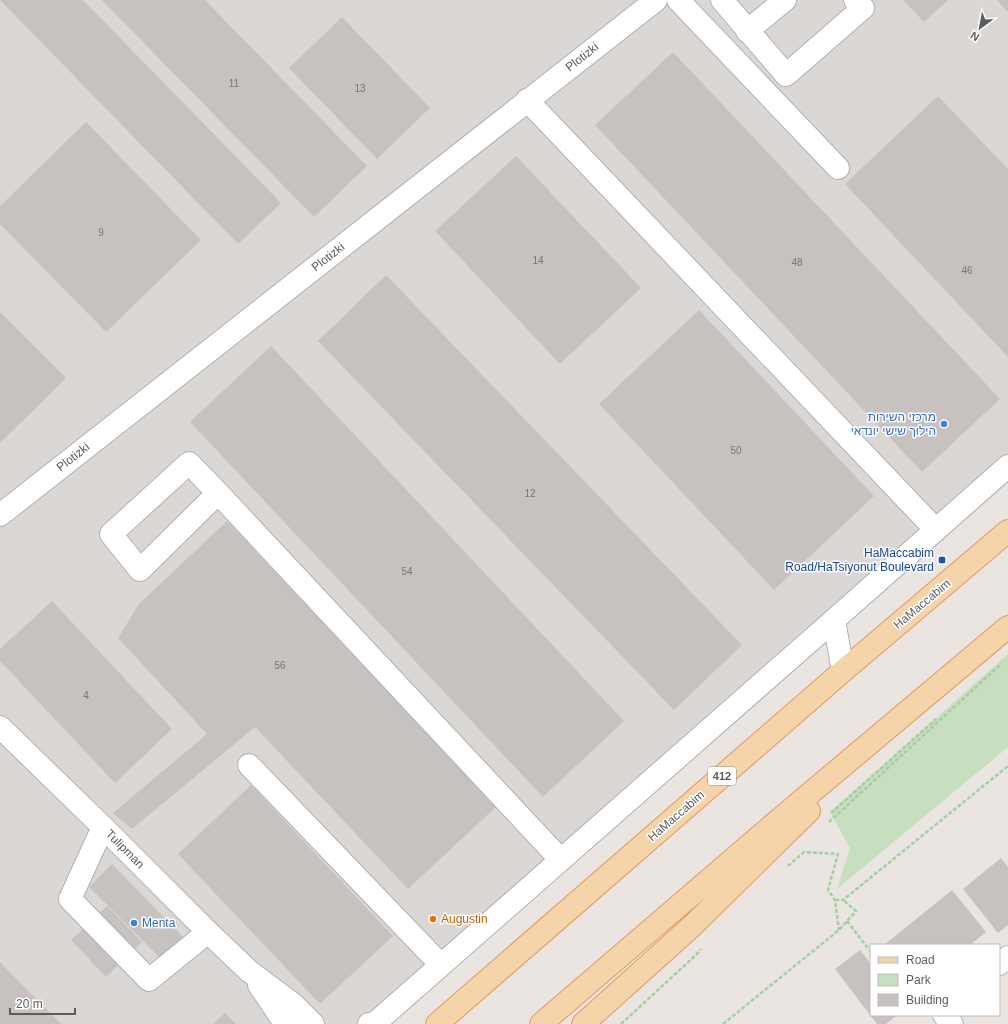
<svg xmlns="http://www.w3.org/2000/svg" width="1008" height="1024" font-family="Arial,Heebo,sans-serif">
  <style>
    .industrial { fill: #dbd7d4 }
    .green { fill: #c8dfbf }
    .building { fill: #c7c2bf }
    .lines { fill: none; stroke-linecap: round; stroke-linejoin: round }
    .minor-casing { stroke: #aeb2b4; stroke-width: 24 }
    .major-casing { stroke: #e09a63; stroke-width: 24 }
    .path { stroke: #a4cfa3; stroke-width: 2.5; stroke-dasharray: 4 2; stroke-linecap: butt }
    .minor { stroke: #fff; stroke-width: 22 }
    .major { stroke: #f5d4aa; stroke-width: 22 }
    .shop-dot { fill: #3f7fe0; stroke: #fff; stroke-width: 1.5 }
    .transit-dot { fill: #1a4fb4; stroke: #fff; stroke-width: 1.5 }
    .food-dot { fill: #e8710a; stroke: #fff; stroke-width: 1.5 }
    .labels { text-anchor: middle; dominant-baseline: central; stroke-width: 3; stroke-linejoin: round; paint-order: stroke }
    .number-label { font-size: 10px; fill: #747677 }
    .shield { fill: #fff; stroke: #8b8e8f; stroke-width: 1 }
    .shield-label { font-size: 11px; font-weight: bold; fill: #595d5f }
    .street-label { font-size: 12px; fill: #595d5f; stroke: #fff }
    .shop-label { font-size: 12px; fill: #366cbe; stroke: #fff; text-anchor: end }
    .transit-label { font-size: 12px; fill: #164399; stroke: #fff; text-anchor: end }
    .food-label { font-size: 12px; fill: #c56008; stroke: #fff; text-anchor: start }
  </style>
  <rect width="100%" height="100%" fill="#eae5e0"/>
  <path class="industrial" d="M0 0H1008V483L391 1024H0Z"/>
  <path class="green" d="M1008 654V747L837 889 850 848 830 812Z"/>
  <path class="building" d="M0 0H83L281 203 238 244Z
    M102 0H205L367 166 314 217Z
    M903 0H948L924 22Z
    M997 0H1008V10L1007 11Z
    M342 17 430 108 377 159 289 68Z
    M673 52 1000 399 922 472 595 125Z
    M938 96 1008 169V357L845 184Z
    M86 122 201 240 106 332 0 224V206Z
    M516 156 641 288 560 364 435 231Z
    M386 275 742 645 674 710 318 341Z
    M699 310 874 496 774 590 599 404Z
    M0 312 66 378 0 443Z
    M271 346 624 721 543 797 190 422Z
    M227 521 497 806 408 889 255 727 132 829 113 813 207 734 118 638 139 604Z
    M52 601 172 729 115 783 0 661V649Z
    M251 785 393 936 320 1004 178 854Z
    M1001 858 1008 867V925L998 933 963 889Z
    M112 864 183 937 161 959 89 887Z
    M952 890 986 932 970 945H884Z
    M107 906 142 942 106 977 71 940Z
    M860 950 871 964V1015H897L886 1024H877L835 969Z
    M0 962 61 1024H0Z
    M225 1013 236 1024H213Z"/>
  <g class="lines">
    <g class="minor-casing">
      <path id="minor" d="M678 0 838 168
        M722 0 786 75 863 8 855 0
        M747 31 785 0
        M527 100 936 530
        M218 493 140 570 111 534 189 463 218 493 561 860
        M0 515 656 0
        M834 620 843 671
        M0 727 103 827 208 932 249 971 293 1004 313 1024
        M249 765 441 965
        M103 827 70 899 149 980 208 932
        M999 964 1008 957
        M259 985 280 1016 288 1024
        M944 1015 952 1024
        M369 1024H374L834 620 1008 466"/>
    </g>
    <g class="major-casing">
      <path id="major" d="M437 1024 843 671 1008 531
        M541 1024 782 817 1008 627
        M583 1024 691 927 809 811"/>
    </g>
    <path class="path" d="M831 813 936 719
      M829 822 1001 664
      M788 866 804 852 838 854 828 890 835 900 839 930
      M835 900H843L1008 766
      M847 921 871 952
      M621 1024 696 955 701 949
      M723 1024 839 930 856 911 843 900"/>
    <use href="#minor" class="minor"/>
    <use href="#major" class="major"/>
  </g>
  <g class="shop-dot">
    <circle cx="944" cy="424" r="4"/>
    <circle cx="134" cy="923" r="4"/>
  </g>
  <rect class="transit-dot" x="938" y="556" width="8" height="8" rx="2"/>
  <circle class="food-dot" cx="433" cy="919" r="4"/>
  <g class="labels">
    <g class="number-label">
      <text x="234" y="83">11</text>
      <text x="360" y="88">13</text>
      <text x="101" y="232">9</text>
      <text x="538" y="260">14</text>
      <text x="797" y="262">48</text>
      <text x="967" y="270">46</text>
      <text x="736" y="450">50</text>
      <text x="530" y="493">12</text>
      <text x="407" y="571">54</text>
      <text x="280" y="665">56</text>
      <text x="86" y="695">4</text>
    </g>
    <rect class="shield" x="708" y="767" width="28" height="18" rx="3"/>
    <g class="shield-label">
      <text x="722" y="776">412</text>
    </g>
    <g class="street-label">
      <text transform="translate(582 57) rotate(-38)">Plotizki</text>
      <text transform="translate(328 257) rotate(-38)">Plotizki</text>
      <text transform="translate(73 457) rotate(-38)">Plotizki</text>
      <text transform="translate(922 604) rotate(-40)">HaMaccabim</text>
      <text transform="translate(676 816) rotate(-41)">HaMaccabim</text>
      <text transform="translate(125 849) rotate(45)">Tulipman</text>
    </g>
    <g class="shop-label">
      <text x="936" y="417">מרכזי השירות<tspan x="936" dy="14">הילוך שישי יונדאי</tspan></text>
      <text x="142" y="923" text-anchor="start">Menta</text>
    </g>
    <g class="transit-label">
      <text x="934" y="553">HaMaccabim<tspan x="934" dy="14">Road/HaTsiyonut Boulevard</tspan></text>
    </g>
    <g class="food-label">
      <text x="441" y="919">Augustin</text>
    </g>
  </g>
  <rect x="870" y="944" width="130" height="72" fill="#ffffff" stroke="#bdbebf"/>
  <rect x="878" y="957" width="20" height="6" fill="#f5d4aa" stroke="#bdbebf"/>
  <text x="906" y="964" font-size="12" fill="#595d5f">Road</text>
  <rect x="878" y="974" width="20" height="12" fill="#c8dfbf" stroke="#bdbebf"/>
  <text x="906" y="984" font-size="12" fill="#595d5f">Park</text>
  <rect x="878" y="994" width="20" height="12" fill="#c7c2bf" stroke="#bdbebf"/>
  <text x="906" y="1004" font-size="12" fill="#595d5f">Building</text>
  <g transform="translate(980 28) rotate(212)" stroke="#ffffff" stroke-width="3" paint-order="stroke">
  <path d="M0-3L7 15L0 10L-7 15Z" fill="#595d5f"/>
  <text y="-6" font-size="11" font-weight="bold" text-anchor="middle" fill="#595d5f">N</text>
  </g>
  <path d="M10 1008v6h65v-6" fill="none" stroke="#595d5f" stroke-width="2"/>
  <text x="16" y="1008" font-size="12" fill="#595d5f" stroke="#ffffff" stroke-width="3" paint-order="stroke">20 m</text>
</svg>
